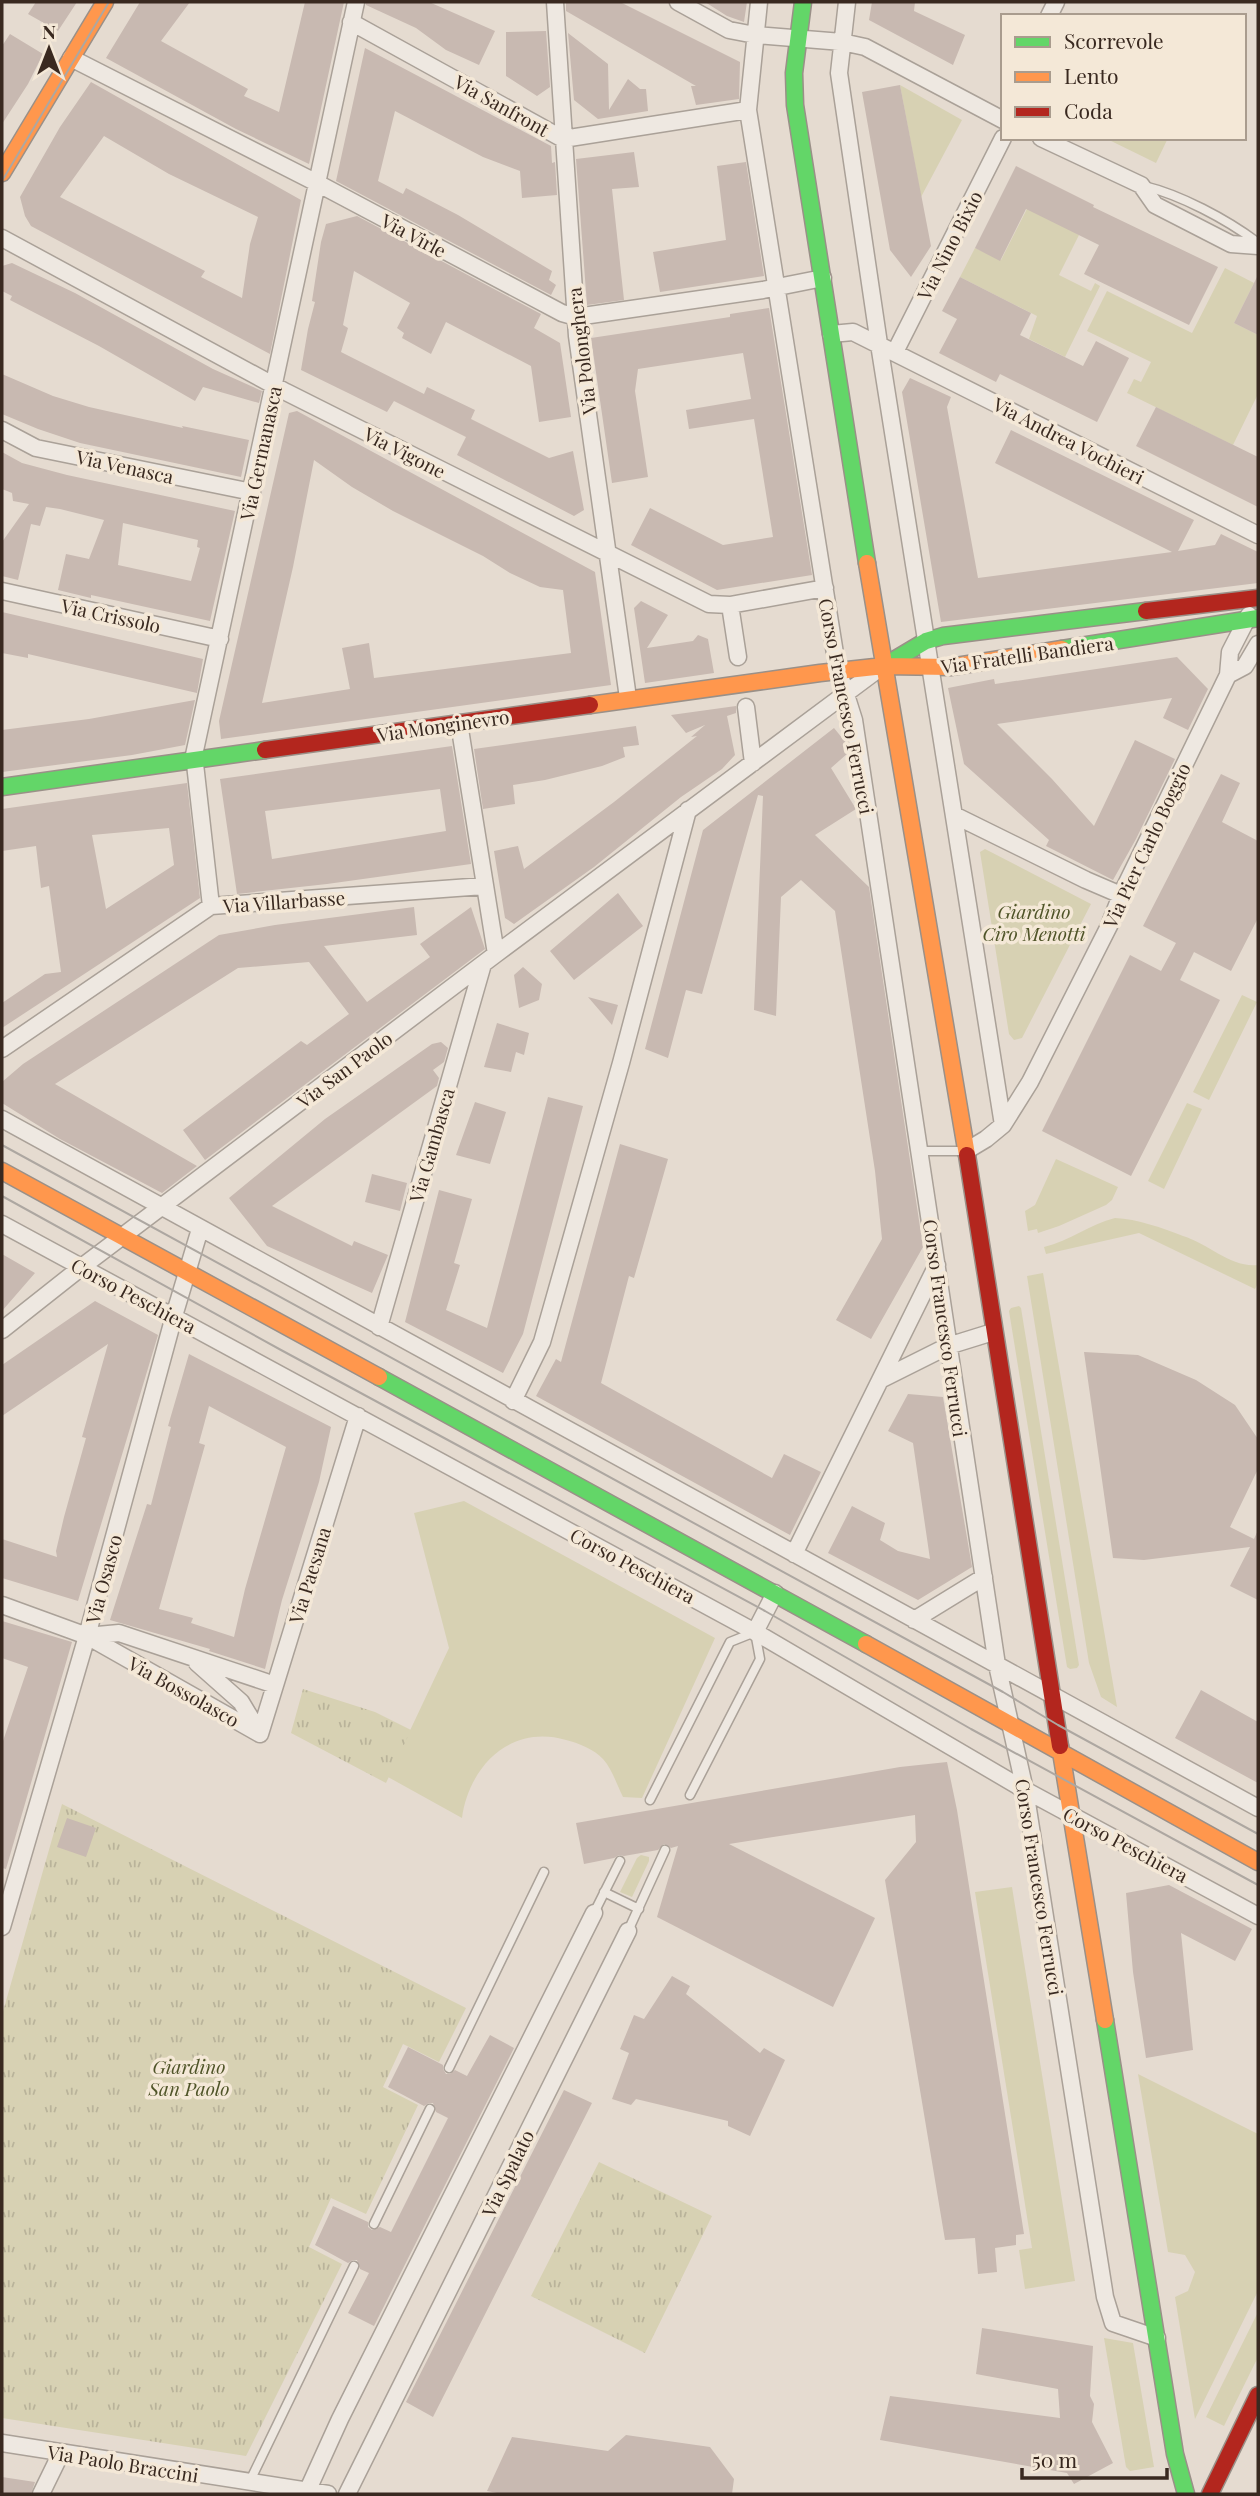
<svg xmlns="http://www.w3.org/2000/svg" width="1260" height="2496" font-family="'Playfair Display',serif">
  <style>
    .green { fill: #d7d1b3 }
    .park { fill: url(#park-tufts) }
    .building { fill: #c8b9b1; fill-rule: evenodd }
    .lines { fill: none; stroke-linecap: round; stroke-linejoin: round }
    .lane-casing { stroke: #aaa198; stroke-width: 11 }
    .street-casing { stroke: #aaa198; stroke-width: 19 }
    .fast-casing { stroke: #9a9088; stroke-width: 19 }
    .slow-casing { stroke: #9a9088; stroke-width: 19 }
    .jam-casing { stroke: #9a9088; stroke-width: 19 }
    .lane { stroke: #eee8e1; stroke-width: 8 }
    .street { stroke: #eee8e1; stroke-width: 16 }
    .fast { stroke: #63d668; stroke-width: 16 }
    .slow { stroke: #ff974d; stroke-width: 16 }
    .jam { stroke: #b3261e; stroke-width: 16 }
    .tram { stroke: #ada7a1; stroke-width: 2 }
    .labels { text-anchor: middle; dominant-baseline: central; stroke-width: 7; stroke-linejoin: round; paint-order: stroke }
    .street-label { font-size: 19px; fill: #392920; stroke: #f4e8d7 }
    .park-label { font-size: 19px; font-style: italic; fill: #4f5428; stroke: #f4e8d7 }
  </style>
  <defs>
    <pattern id="park-tufts" width="24" height="20" patternUnits="userSpaceOnUse" patternTransform="scale(1.75)"><rect width="24" height="20" fill="#d7d1b3"/><path d="M3 7l-1-3M5 7V3M7 7l1-3M15 17l-1-3M17 17v-4M19 17l1-3" fill="none" stroke="#b9b39a"/></pattern>
  </defs>
  <rect width="100%" height="100%" fill="#e5dbd0"/>
  <path class="green" d="M900 85 962 120 921 197Z
    M1105 138H1168L1156 163Z
    M1030 203 1079 235 1059 275 1091 291 1095 283 1100 286 1065 357 1029 339 1037 316 960 277 975 248 1001 260Z
    M1225 268 1254 283 1234 323 1258 335V394L1233 445 1127 393 1134 379 1141 382 1151 362 1087 331 1107 291 1192 333Z
    M985 849 1091 904 1022 1038 1014 1040 1009 1034 980 852Z
    M1242 995 1257 1002 1209 1100 1193 1092Z
    M1187 1103 1202 1109 1164 1189 1148 1181Z
    M1056 1159 1118 1187 1112 1200 1106 1205 1059 1226 1038 1233 1037 1229 1028 1231 1025 1211 1035 1205Z
    M1115 1218C1137 1219 1163 1228 1183 1236 1209 1244 1231 1268 1258 1265V1283L1255 1289 1139 1233 1046 1254 1044 1247C1070 1241 1090 1224 1115 1218Z
    M1043 1273 1117 1707 1101 1697 1089 1663 1027 1276Z
    M1019 1306 1021 1308 1079 1665 1077 1668 1070 1669 1067 1667 1009 1311 1011 1308Z
    M464 1501 715 1638 642 1798 623 1797C617 1785 612 1769 603 1759 594 1749 578 1743 566 1740 511 1724 469 1766 462 1818L388 1777 449 1648 414 1513Z
    M641 1855 649 1857V1861L632 1897 620 1892 637 1858Z
    M1012 1887 1075 2281 1025 2289 1019 2250 1032 2248 975 1892Z
    M1138 2074 1258 2134V2291L1195 2419 1175 2297 1188 2291 1195 2272 1185 2255 1168 2252Z
    M1258 2312V2357L1224 2426 1206 2417Z
    M1104 2338 1133 2343 1154 2467 1130 2471 1126 2467Z"/>
  <path class="park" d="M303 1689 375 1712 411 1730 386 1783 291 1733Z
    M62 1804 466 2008 439 2062 403 2044 383 2087 418 2105 366 2214 331 2198 309 2247 342 2264 246 2456 2 2418V2015Z
    M599 2162 712 2216 645 2353 531 2296Z"/>
  <path class="building" d="M36 2H77L58 31 28 14Z
    M140 2H190L161 41 248 89 244 96 279 112 305 2H344L309 164 236 129 106 58Z
    M366 2H429L495 31 479 65 446 50 416 28 366 5Z
    M566 2H620L740 62 739 99 696 105 691 86H696L566 11Z
    M705 2H747L744 22 727 16Z
    M872 2H915L914 11 965 35 953 65 869 20Z
    M546 31 550 87 537 96 506 76V32Z
    M568 33 608 64 609 110 628 79 640 89H646L648 111 598 119 574 100Z
    M10 34 43 54 28 84 2 124V46Z
    M365 48 551 146 552 163 555 162 557 195 522 198 520 171 483 157 395 111 378 181 403 194 406 188 458 215 552 271 549 280 556 285 551 295 336 181Z
    M91 82 301 200 270 354 31 226 25 216 20 197 60 127ZM104 136 169 174 258 217 250 244 242 298 201 277 205 271 60 197Z
    M900 85 931 246 911 277 890 250 862 92Z
    M634 152 639 187 612 189 624 300 587 305 576 159Z
    M746 162 764 276 660 292 653 252 726 240 717 166Z
    M1016 166 1094 205 1093 207 1218 267 1189 325 1084 274 1099 245 1026 209 1000 261 975 248Z
    M357 216 541 314 534 328 560 343 571 417 539 422 531 366 446 322 431 354 402 338 404 333 397 328 410 303 354 271 343 325 348 328 341 352 424 394 427 387 475 410 471 419 549 458 573 451 584 510 574 516 457 455 466 437 394 401 387 412 301 370 308 329 315 302 312 301 321 242 326 224Z
    M12 263 75 293 213 369 262 391 259 403 203 387 195 401 99 346 10 300 12 296 2 291V266Z
    M1258 275V335L1234 323Z
    M960 277 1031 313 1020 335 1083 366 1096 341 1129 358 1097 422 1000 374 996 382 939 353 957 319 942 311Z
    M769 308 812 575 717 590 631 545 650 508 723 545 773 537 754 419 689 429 686 410 751 399 743 353 638 369 635 391 648 477 612 483 591 338 730 317V314Z
    M2 374 53 396 89 407 183 428 182 426 249 440 241 477 80 443 38 429 2 414Z
    M910 378 951 397 947 407 978 578 1172 552 995 463 1011 430 1194 520 1178 551 1215 545 1221 534 1258 552V583L941 622 902 392Z
    M1156 407 1258 457V507L1136 446Z
    M297 411 595 572 611 685 221 739 219 721 289 413ZM314 460 352 487 393 511 483 556 510 573 540 587 563 590 571 653 374 678 369 643 342 648 350 689 262 703 293 567Z
    M2 452 22 463 67 475 235 511 210 621 91 595V598L58 590 66 554 89 559 104 520 60 509 46 507 40 526 31 524 18 580 2 576V542L29 504 13 501 12 493 2 489ZM123 523 198 540 197 547 200 548 191 581 118 565Z
    M641 601 668 615 647 648 693 641 698 635 708 639 714 673 645 683 634 608Z
    M2 612 203 659 197 693 28 654V658L2 653Z
    M1177 657 1208 689 1188 730 1163 718 1172 698 997 724 1052 779 1094 826 1135 740 1175 759 1136 839 1113 880 1046 846 1049 840 964 764 948 688 994 679 995 684Z
    M195 700 185 745 132 755 2 772V730L89 719Z
    M736 706V713L727 716 735 755 722 769 681 797 594 867 514 924 505 918 494 851 518 846 524 869 614 802 697 736 691 737 705 725 686 733 671 715Z
    M636 726 639 745 623 747 625 757 602 766 545 780 513 785 515 804 483 809 474 749Z
    M834 728 847 744 848 753 831 768 856 809 815 835 869 887 923 1247 871 1339 836 1320 882 1239 875 1171 835 911 801 880 781 897 776 1016 754 1010 763 796 758 795 702 994 686 990 668 1058 645 1049 703 830Z
    M452 746 471 864 327 884 237 894 220 779ZM440 789 446 831 272 859 265 811Z
    M1221 774 1240 783 1222 822 1258 841V918L1231 971 1194 952 1180 980 1220 1000 1131 1176 1042 1131 1130 955 1161 971 1176 943 1143 926Z
    M187 783 200 898 2 1028V1003L45 974 61 972 49 886 41 888 36 846 2 851V809ZM169 828 174 865 106 909 92 835Z
    M618 893 643 926 574 980 550 951Z
    M414 907 417 935 324 946 367 1002 430 957 420 944 471 907 485 949 205 1160 183 1130 301 1041 307 1045 349 1014 309 962 238 968 55 1084 197 1166 162 1193 60 1139 2 1103V1082L23 1064 219 935 275 925Z
    M523 967 542 984 539 1000 519 1008 514 975Z
    M588 997 618 1005 612 1025Z
    M497 1023 529 1033 524 1055 516 1052 511 1072 484 1067Z
    M441 1042 448 1048 444 1062 433 1070 439 1078 437 1086 272 1206 352 1246 354 1241 388 1255 372 1293 267 1246 229 1198 325 1119 432 1044Z
    M548 1097 583 1106 523 1334 503 1373 405 1322 439 1190 472 1199 454 1263 460 1265 446 1310 487 1328Z
    M475 1102 506 1112 490 1164 456 1155Z
    M620 1144 668 1159 634 1278 629 1276 601 1383 772 1478 784 1454 821 1472 790 1535 536 1396 556 1359 561 1362Z
    M372 1174 407 1183 400 1211 365 1202Z
    M2 1254 35 1273 2 1311Z
    M95 1301 158 1335 78 1601 2 1578V1539L57 1557 56 1551 64 1517 86 1438 82 1437 108 1344 2 1416V1365Z
    M1084 1352 1138 1355 1196 1380 1235 1405 1258 1439V1469L1230 1527 1254 1539 1258 1530V1600L1230 1586 1250 1547 1144 1560 1113 1558Z
    M189 1354 331 1427 319 1482 282 1600 265 1669 209 1651 210 1649 110 1620 147 1504 151 1505 171 1427 168 1426ZM209 1406 286 1447 245 1589 234 1637 191 1623 193 1618 159 1609 205 1445 199 1443Z
    M908 1394 943 1397 972 1567 918 1600 828 1553 852 1506 885 1523 880 1540 898 1551 930 1559 913 1443 888 1431Z
    M2 1621 72 1642 6 1869 2 1868V1744L28 1667 2 1658Z
    M1201 1690 1258 1722V1783L1175 1738Z
    M947 1762 957 1810 1024 2234 1016 2235V2245L995 2248 997 2272 978 2274 975 2238 945 2240 885 1880 916 1842 915 1815 729 1844 875 1918 833 2007 657 1917 678 1846 671 1848 664 1844 658 1850 624 1856 619 1855 614 1858 584 1864 576 1823 900 1767Z
    M67 1818 96 1828 86 1857 57 1847Z
    M1169 1885 1252 1929 1235 1961 1181 1933 1193 2050 1146 2058 1133 1972 1126 1893Z
    M672 1976 690 1986 686 1994 760 2053 764 2048 785 2060 750 2136 728 2126V2121L636 2099 631 2105 612 2099 629 2053 620 2049 634 2015 644 2019Z
    M490 2035 514 2048 374 2326 348 2313 369 2273 360 2269 357 2260H353L348 2263 315 2245 333 2206 368 2222V2227L372 2230 380 2227 391 2232 448 2118 436 2112 433 2103H429L424 2106 388 2087 408 2047 443 2065V2069L446 2074H450L455 2070 467 2076Z
    M564 2090 592 2103 433 2417 406 2402Z
    M982 2328 1093 2346 1090 2396 1094 2404 1092 2422 1113 2463 1074 2484 1067 2473 880 2440 890 2396 1060 2418 1058 2389 976 2374Z
    M626 2435 710 2447 734 2479 732 2494H502L487 2491 512 2437 608 2451Z
    M2 2477 35 2482 31 2494H2Z"/>
  <g class="lines">
    <g class="lane-casing">
      <path id="lane" d="M1144 186C1181 195 1226 219 1257 242
        M920 1151H962
        M650 1800 730 1642 755 1632 760 1659 690 1795
        M604 1892 639 1909
        M594 1913 620 1861
        M628 1931 665 1850
        M449 2068 544 1872
        M374 2224 430 2109
        M249 2483 354 2266"/>
    </g>
    <g class="street-casing">
      <path id="street" d="M555 2 577 336 628 698
        M678 2 729 30 755 35 842 42 865 47 1003 120
        M759 2 748 110 837 666 854 720 997 1665 1025 1790 1105 2297 1113 2323 1157 2338
        M847 2 839 73 879 344 1003 1125
        M1049 16 1056 2
        M351 22 563 139 748 110
        M71 58 317 183 562 313 576 317 590 315 763 290 823 278
        M1041 138 1141 185 1155 205 1231 244 1258 246
        M2 238 286 392 709 604 730 605 825 588
        M831 334 853 332 1258 535
        M895 352 1003 138
        M2 430 36 448 252 492
        M2 591 220 639
        M730 605 738 657
        M1228 675 1230 652 1249 615
        M746 707 753 763
        M459 723 496 954
        M954 815 1086 880 1121 895
        M211 906 194 755 356 2
        M2 1049 211 906 484 886
        M2 1119 1258 1808
        M966 1151 986 1139 1003 1125 1030 1082 1109 926 1121 895 1228 675 1245 666 1258 644
        M2 1224 755 1632 1025 1790 1258 1916
        M379 1327 483 964
        M2 1330 83 1266 496 954 880 668
        M882 1379 948 1346 993 1332
        M513 1401 542 1342 621 1063 688 810
        M794 1554 937 1265
        M2 1605 87 1636 260 1734
        M914 1620 984 1577
        M755 1632 775 1593
        M87 1636 119 1633 275 1685
        M197 1663 241 1702 259 1732
        M260 1734 358 1416
        M2 1927 87 1636 174 1316 200 1229
        M2 2443 328 2494
        M41 2494 61 2453
        M306 2494 340 2419 594 1913
        M347 2494 628 1931"/>
    </g>
    <g class="fast-casing">
      <path id="fast" d="M803 2 794 73 795 105 867 563
        M1062 649 1258 618
        M884 666 926 641 943 636 1146 611
        M2 787 265 750
        M379 1377 866 1644
        M1105 2020 1175 2454 1186 2494"/>
    </g>
    <g class="slow-casing">
      <path id="slow" d="M2 173 105 2
        M867 563 967 1155
        M590 705 820 673 884 666 950 667 1062 649
        M2 1171 379 1377
        M866 1644 1258 1862
        M1060 1746 1105 2020"/>
    </g>
    <g class="jam-casing">
      <path id="jam" d="M1146 611 1258 598
        M265 750 590 705
        M967 1155 1060 1746
        M1210 2494 1258 2395"/>
    </g>
    <use href="#lane" class="lane"/>
    <use href="#street" class="street"/>
    <use href="#fast" class="fast"/>
    <use href="#slow" class="slow"/>
    <use href="#jam" class="jam"/>
    <path class="tram" d="M2 181 109 2
      M2 1145 1003 1692 1058 1725 1258 1834
      M2 1196 281 1350 765 1611 971 1729 1258 1885"/>
  </g>
  <g class="labels">
    <g class="street-label">
      <text transform="translate(502 105) rotate(29)">Via Sanfront</text>
      <text transform="translate(414 235) rotate(28)">Via Virle</text>
      <text transform="translate(949 245) rotate(-63)">Via Nino Bixio</text>
      <text transform="translate(581 351) rotate(-97)">Via Polonghera</text>
      <text transform="translate(1069 440) rotate(27)">Via Andrea Vochieri</text>
      <text transform="translate(405 452) rotate(27)">Via Vigone</text>
      <text transform="translate(260 453) rotate(-78)">Via Germanasca</text>
      <text transform="translate(125 466) rotate(12)">Via Venasca</text>
      <text transform="translate(111 615) rotate(12)">Via Crissolo</text>
      <text transform="translate(1027 654) rotate(-8)">Via Fratelli Bandiera</text>
      <text transform="translate(847 706) rotate(79)">Corso Francesco Ferrucci</text>
      <text transform="translate(443 725) rotate(-8)">Via Monginevro</text>
      <text transform="translate(1146 845) rotate(-65)">Via Pier Carlo Boggio</text>
      <text transform="translate(284 901) rotate(-4)">Via Villarbasse</text>
      <text transform="translate(344 1069) rotate(-37)">Via San Paolo</text>
      <text transform="translate(431 1145) rotate(-74)">Via Gambasca</text>
      <text transform="translate(134 1295) rotate(28)">Corso Peschiera</text>
      <text transform="translate(946 1328) rotate(82)">Corso Francesco Ferrucci</text>
      <text transform="translate(633 1565) rotate(28)">Corso Peschiera</text>
      <text transform="translate(309 1575) rotate(-73)">Via Paesana</text>
      <text transform="translate(103 1579) rotate(-75)">Via Osasco</text>
      <text transform="translate(184 1691) rotate(29)">Via Bossolasco</text>
      <text transform="translate(1126 1844) rotate(28)">Corso Peschiera</text>
      <text transform="translate(1040 1887) rotate(81)">Corso Francesco Ferrucci</text>
      <text transform="translate(507 2173) rotate(-64)">Via Spalato</text>
      <text transform="translate(123 2463) rotate(9)">Via Paolo Braccini</text>
    </g>
    <g class="park-label">
      <text x="1034" y="911">Giardino<tspan x="1034" dy="22">Ciro Menotti</tspan></text>
      <text x="189" y="2066">Giardino<tspan x="189" dy="22">San Paolo</tspan></text>
    </g>
  </g>
  <rect width="1260" height="2496" fill="none" stroke="#392920" stroke-width="7"/>
  <rect x="1001" y="14" width="245" height="126" fill="#f4e8d7" stroke="#a99c8e" stroke-width="2"/>
  <rect x="1015" y="37" width="35" height="10" fill="#63d668" stroke="#a99c8e" stroke-width="2"/>
  <text x="1064" y="49" font-size="21" fill="#392920">Scorrevole</text>
  <rect x="1015" y="72" width="35" height="10" fill="#ff974d" stroke="#a99c8e" stroke-width="2"/>
  <text x="1064" y="84" font-size="21" fill="#392920">Lento</text>
  <rect x="1015" y="107" width="35" height="10" fill="#b3261e" stroke="#a99c8e" stroke-width="2"/>
  <text x="1064" y="119" font-size="21" fill="#392920">Coda</text>
  <g transform="translate(49 49)" stroke="#f4e8d7" stroke-width="5" paint-order="stroke">
  <path d="M0-5L12 26L0 18L-12 26Z" fill="#392920"/>
  <text y="-10" font-size="19" font-weight="bold" text-anchor="middle" fill="#392920">N</text>
  </g>
  <path d="M1022 2468v10h145v-10" fill="none" stroke="#392920" stroke-width="3.5"/>
  <text x="1032" y="2468" font-size="21" fill="#392920" stroke="#f4e8d7" stroke-width="5" paint-order="stroke">50 m</text>
</svg>
